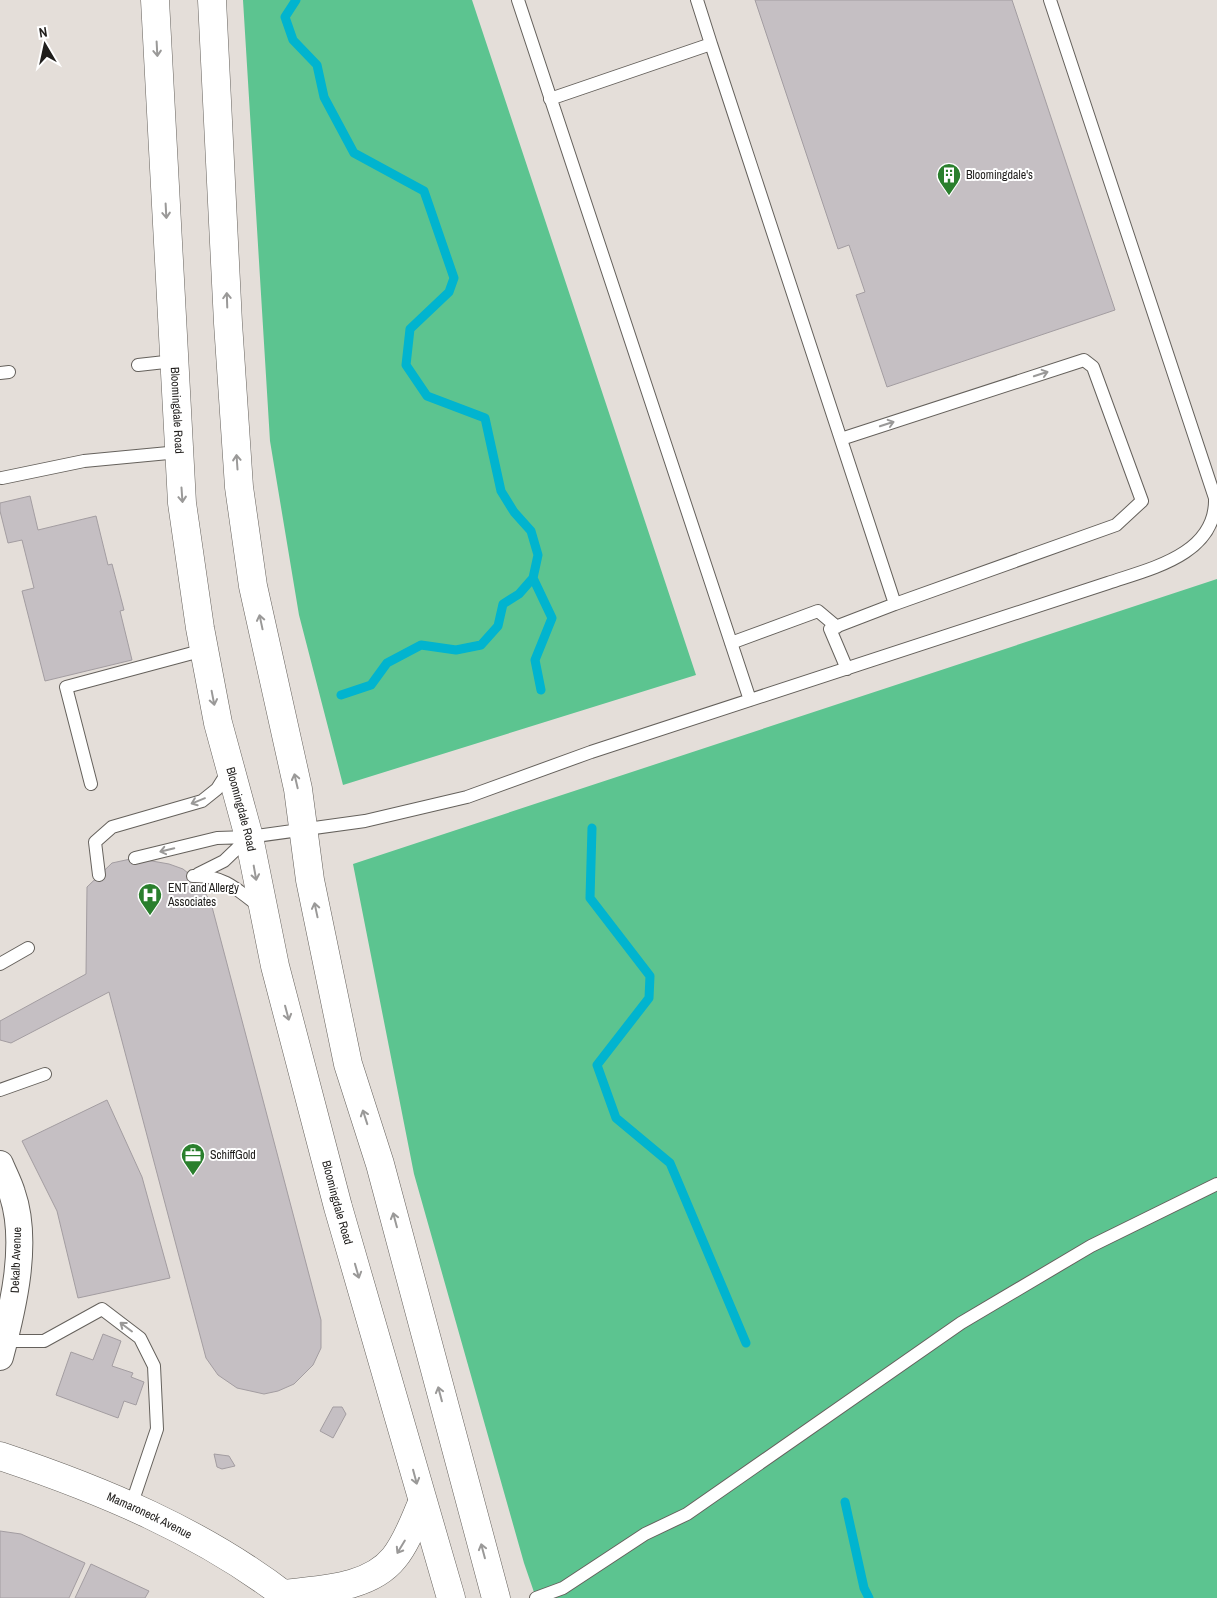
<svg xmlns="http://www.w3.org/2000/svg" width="1217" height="1598" font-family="'Archivo Narrow',sans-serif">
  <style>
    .forest { fill: #5cc490 }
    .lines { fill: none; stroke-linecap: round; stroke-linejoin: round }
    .stream { stroke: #01b4cf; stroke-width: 9 }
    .building { fill: #c5bfc3; stroke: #a39da1 }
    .lane-casing { stroke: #65615c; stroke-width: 14 }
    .street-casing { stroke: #65615c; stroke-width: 28 }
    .secondary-casing { stroke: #65615c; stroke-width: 29 }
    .primary-casing { stroke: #65615c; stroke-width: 29 }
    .lane { stroke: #fff; stroke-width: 12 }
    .street { stroke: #fff; stroke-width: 26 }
    .secondary { stroke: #fff; stroke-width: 28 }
    .primary { stroke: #fff; stroke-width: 28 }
    .oneway { stroke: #9a9998 }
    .labels { text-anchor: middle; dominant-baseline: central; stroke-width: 4; stroke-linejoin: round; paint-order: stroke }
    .poi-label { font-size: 12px; fill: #1f1d1b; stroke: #fff; text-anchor: start }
    .street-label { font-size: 12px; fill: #1f1d1b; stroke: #fff }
  </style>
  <rect width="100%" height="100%" fill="#e4ded9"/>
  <path class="forest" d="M243 0H472L696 675 343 785 299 615 270 441Z
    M1217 579V1598H536L524 1563 414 1174 353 864Z"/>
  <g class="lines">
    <path class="stream" d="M296 0 285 17 293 40 317 65 324 97 354 153 424 191 454 278 449 292 410 329 406 365 427 396 485 418 501 491 514 512 531 531 538 555 533 578 519 594 503 604 498 626 481 645 456 650 421 645 387 663 371 685 341 695
      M533 578 552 618 535 660 541 690
      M592 828 590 898 650 976 649 998 597 1065 616 1118 670 1163 746 1343
      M845 1502 864 1588 869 1598"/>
  </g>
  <path class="building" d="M755 0H1012L1115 310 887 387 856 295 865 292 849 245 838 249Z
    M30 496 38 530 96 516 108 565 112 564 124 610 120 611 132 660 45 681 22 591 34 588 22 540 8 543 0 511V503Z
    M135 858 169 864 183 869 199 882 211 903 321 1320V1348L313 1365 294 1384 278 1391 264 1394 237 1388 218 1375 206 1358 109 992 11 1043 0 1040V1021L86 974 87 887 112 863Z
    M107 1100 142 1177 170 1278 78 1298 57 1211 22 1141Z
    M103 1334 121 1341 112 1366 133 1373 131 1377 144 1382 136 1405 124 1401 118 1418 56 1395 71 1352 93 1360Z
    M333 1407H342L346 1414 333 1438 320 1431Z
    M214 1454 229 1456 235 1466 222 1469 217 1467Z
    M0 1531 21 1534 85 1563 69 1598H0Z
    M91 1564 149 1591 145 1598H75Z"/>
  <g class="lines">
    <g class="lane-casing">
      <path id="lane" d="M518 0 750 700
        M697 0 711 44
        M550 99 711 44 895 604 830 629 847 669
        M138 365 174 361
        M0 373 9 372
        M841 439 1084 360 1093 367 1142 501 1116 525 895 604
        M2 478 84 461 179 452
        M731 643 818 611 837 627
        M91 784 66 687 204 650
        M135 858 217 838 249 837 365 821 467 797 591 752 1108 583C1149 569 1217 555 1215 498L1050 0
        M198 874 224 861 249 837
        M99 875 95 842 112 827 202 801 217 789 229 770
        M193 876C224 875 238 890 261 908
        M0 964 28 948
        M0 1090 45 1074
        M4 1341H44L102 1309 140 1338 154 1366 157 1429 131 1506
        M536 1598 563 1588 645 1534 687 1514 961 1323 1091 1246 1217 1184"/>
    </g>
    <g class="street-casing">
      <path id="street" d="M0 1164C4 1174 9 1183 12 1193 29 1242 13 1308 0 1357"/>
    </g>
    <g class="secondary-casing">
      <g id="secondary">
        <path id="s1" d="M0 1456C102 1490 203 1532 288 1598"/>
        <path d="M284 1594C320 1589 369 1589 394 1558 407 1542 414 1521 422 1503"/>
      </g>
    </g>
    <g class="primary-casing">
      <g id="primary">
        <path id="s2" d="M155 0 182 503 200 628 218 723 249 837 275 966 338 1207 451 1598"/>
        <path d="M212 0 228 323 239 487 253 586 298 789 310 880 348 1064 380 1164 496 1598"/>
      </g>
    </g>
    <use href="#lane" class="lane"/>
    <use href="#street" class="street"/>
    <use href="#secondary" class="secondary"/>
    <use href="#primary" class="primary"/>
  </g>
  <defs><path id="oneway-shaft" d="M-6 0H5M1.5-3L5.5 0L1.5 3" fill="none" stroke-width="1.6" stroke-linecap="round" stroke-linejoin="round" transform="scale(1.25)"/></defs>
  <g class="oneway">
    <use href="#oneway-shaft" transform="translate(157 49) rotate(87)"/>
    <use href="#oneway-shaft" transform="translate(166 211) rotate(87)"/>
    <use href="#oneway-shaft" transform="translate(227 300) rotate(-92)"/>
    <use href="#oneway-shaft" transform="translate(1041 374) rotate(-18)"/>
    <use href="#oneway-shaft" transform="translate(887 424) rotate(-18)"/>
    <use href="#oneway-shaft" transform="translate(237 462) rotate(-94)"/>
    <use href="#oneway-shaft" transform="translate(182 495) rotate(86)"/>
    <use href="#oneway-shaft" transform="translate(261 622) rotate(-102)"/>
    <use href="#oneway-shaft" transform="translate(213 698) rotate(79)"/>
    <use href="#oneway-shaft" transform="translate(296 781) rotate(-103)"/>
    <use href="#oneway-shaft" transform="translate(198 801) rotate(158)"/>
    <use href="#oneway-shaft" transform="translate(167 850) rotate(166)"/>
    <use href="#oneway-shaft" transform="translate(255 873) rotate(80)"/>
    <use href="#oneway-shaft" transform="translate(316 910) rotate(-102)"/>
    <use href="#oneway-shaft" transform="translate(287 1013) rotate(75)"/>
    <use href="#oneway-shaft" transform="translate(365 1117) rotate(-108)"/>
    <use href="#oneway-shaft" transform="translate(395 1220) rotate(-105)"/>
    <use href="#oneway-shaft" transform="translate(357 1271) rotate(74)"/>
    <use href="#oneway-shaft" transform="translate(126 1327) rotate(-143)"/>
    <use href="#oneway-shaft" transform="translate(440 1394) rotate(-105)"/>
    <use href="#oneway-shaft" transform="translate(415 1477) rotate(75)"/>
    <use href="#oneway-shaft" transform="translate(401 1547) rotate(121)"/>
    <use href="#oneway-shaft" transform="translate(483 1551) rotate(-105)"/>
  </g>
  <defs>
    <g id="building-pin" transform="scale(1.25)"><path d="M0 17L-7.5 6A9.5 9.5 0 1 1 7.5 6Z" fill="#2a7f2d" stroke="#fff"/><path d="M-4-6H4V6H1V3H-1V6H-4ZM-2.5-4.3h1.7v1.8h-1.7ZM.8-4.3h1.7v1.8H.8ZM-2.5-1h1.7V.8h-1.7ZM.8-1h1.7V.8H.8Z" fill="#fff"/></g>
    <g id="hospital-pin" transform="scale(1.25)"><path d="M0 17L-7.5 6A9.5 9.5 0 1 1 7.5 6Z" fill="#2a7f2d" stroke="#fff"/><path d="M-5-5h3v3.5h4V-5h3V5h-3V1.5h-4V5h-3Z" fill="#fff"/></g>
    <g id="office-pin" transform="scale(1.25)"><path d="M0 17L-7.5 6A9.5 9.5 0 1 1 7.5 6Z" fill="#2a7f2d" stroke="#fff"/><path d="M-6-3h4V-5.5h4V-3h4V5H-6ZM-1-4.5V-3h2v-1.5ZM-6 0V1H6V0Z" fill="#fff"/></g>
  </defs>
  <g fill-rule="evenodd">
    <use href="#building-pin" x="949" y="175"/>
    <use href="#hospital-pin" x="150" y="895"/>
    <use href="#office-pin" x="193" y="1155"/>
  </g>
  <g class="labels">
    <g class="poi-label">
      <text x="966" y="175">Bloomingdale's</text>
      <text x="168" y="888">ENT and Allergy<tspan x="168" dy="14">Associates</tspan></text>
      <text x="210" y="1155">SchiffGold</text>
    </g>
    <g class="street-label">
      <text stroke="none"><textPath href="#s2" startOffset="411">Bloomingdale Road</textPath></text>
      <text stroke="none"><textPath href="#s2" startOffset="816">Bloomingdale Road</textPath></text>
      <text stroke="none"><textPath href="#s2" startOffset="1221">Bloomingdale Road</textPath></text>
      <text transform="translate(16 1260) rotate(-88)">Dekalb Avenue</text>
      <text stroke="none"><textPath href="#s1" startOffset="161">Mamaroneck Avenue</textPath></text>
    </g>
  </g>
  <g transform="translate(45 45) rotate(351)" stroke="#ffffff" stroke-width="4" paint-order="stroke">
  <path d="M0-4L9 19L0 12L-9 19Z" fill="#1f1d1b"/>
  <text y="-8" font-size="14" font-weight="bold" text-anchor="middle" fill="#1f1d1b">N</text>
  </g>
</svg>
